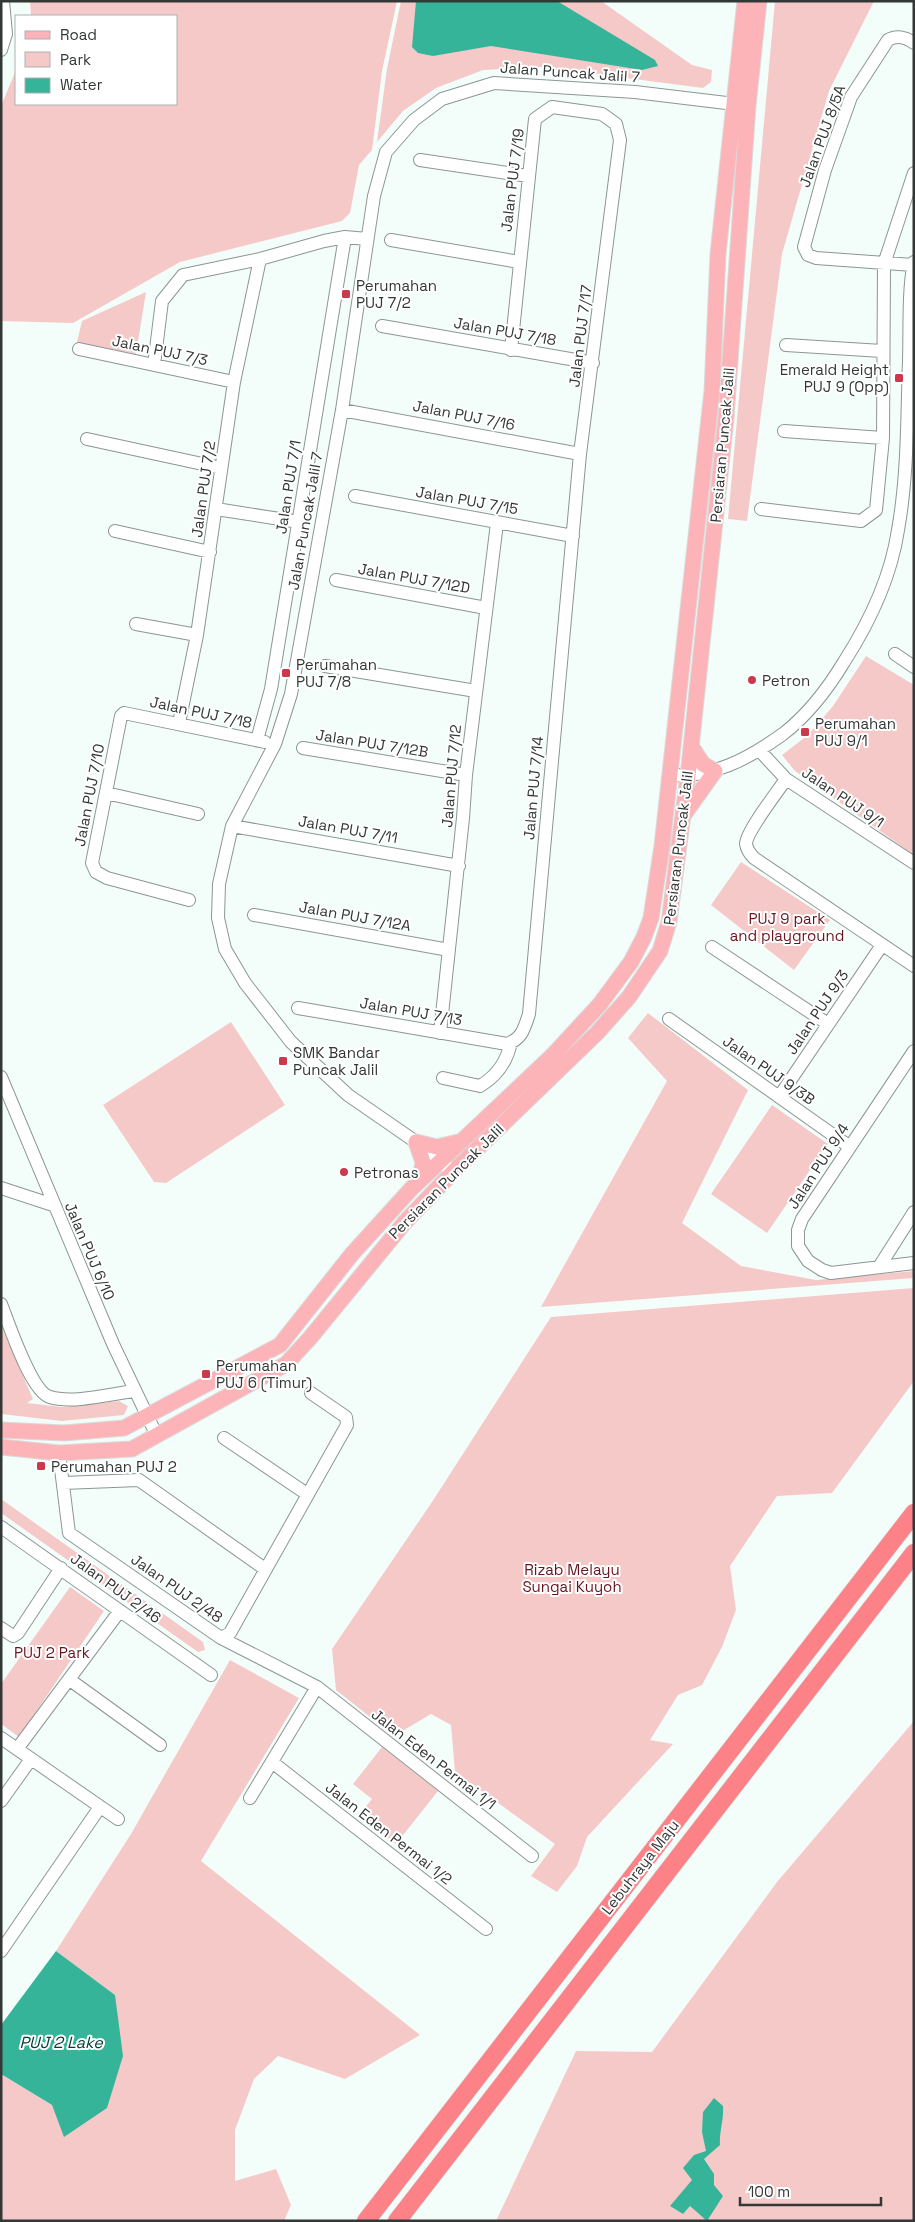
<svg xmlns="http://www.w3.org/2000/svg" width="915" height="2222" font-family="'Space Grotesk',sans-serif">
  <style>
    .green { fill: #f6c9c9 }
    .water { fill: #36b49a }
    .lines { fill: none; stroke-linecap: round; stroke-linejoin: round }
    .minor-casing { stroke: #8c9693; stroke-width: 14 }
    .major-casing { stroke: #dadbdb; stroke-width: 17 }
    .highway-casing { stroke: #dadbdb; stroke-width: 19 }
    .minor { stroke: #fff; stroke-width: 12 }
    .major { stroke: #fdb4b8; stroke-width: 15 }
    .highway { stroke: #fc8288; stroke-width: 18 }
    .poi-dot { fill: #ca3a4c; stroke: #fff; stroke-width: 2 }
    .labels { text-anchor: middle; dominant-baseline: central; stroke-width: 4; stroke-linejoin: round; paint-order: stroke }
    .street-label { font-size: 15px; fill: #333736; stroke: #fff }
    .poi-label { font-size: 15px; fill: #333736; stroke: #fff; text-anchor: start }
    .park-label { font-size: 15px; fill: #671420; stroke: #fff }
    .water-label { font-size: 16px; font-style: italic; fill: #033c31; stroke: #fff }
  </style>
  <rect width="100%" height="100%" fill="#f3fefb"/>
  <path class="green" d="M30 1H397L382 71 372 150 359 165 350 213 342 221 180 262 73 323 1 321V106L16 70V104H176V16H31Z
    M401 1H601L692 65 712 70 711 82 703 88 542 67 483 70 436 88 403 111 377 142 387 69Z
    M775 1H874L829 91 782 254 747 521 728 519Z
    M146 292 136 354 77 342 82 321Z
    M866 656 914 685V855L795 771 782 755 808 735 833 706Z
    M741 862 830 920 794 970 711 905Z
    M648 1013 748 1090 682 1223 741 1266 816 1280 914 1271V1278L541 1307 667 1081 628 1038Z
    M231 1022 285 1105 166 1183 154 1182 103 1105Z
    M772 1105 828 1144 767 1233 711 1194Z
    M914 1288V1381L832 1493 777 1496 730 1566 736 1610 722 1647 702 1685 678 1695 650 1740 673 1744 587 1837 577 1866 557 1892 531 1876 555 1844 455 1772 451 1725 431 1714 394 1736 336 1690 332 1649 432 1502 551 1317Z
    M1 1326 33 1399 27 1403 62 1407 119 1401 128 1406 124 1415 62 1421 1 1414Z
    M1 1499 203 1642 205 1650 198 1652 1 1513Z
    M70 1587 104 1611 19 1737 1 1724V1684Z
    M230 1660 299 1698 201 1861 420 2035 345 2079 278 2056 254 2079 235 2130V2181L276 2169 291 2205 284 2221H1V2074L52 2105 115 1995 56 1951 131 1834Z
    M914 1721V2221H496L576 2051 652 2052 777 1882Z
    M382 1747 438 1791 396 1844 359 1815 372 1799 353 1784Z"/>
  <path class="water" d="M416 1H557L655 60 658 66 642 70 491 46 433 56 418 53 412 47Z
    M56 1951 115 1995 123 2056 107 2108 64 2137 52 2105 1 2074V2025Z
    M714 2098 723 2106C724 2120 719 2132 720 2145L704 2159 714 2174V2185L723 2196 707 2221 690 2206 683 2214 670 2206 692 2180 683 2168 694 2155 706 2151 702 2132 703 2112Z"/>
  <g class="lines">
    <g class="minor-casing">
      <path id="minor" d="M1 50 6 34 3 1
        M420 160 528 176
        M391 240 519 262
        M913 265 816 258 808 255 804 247 825 170 851 97 888 40C896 35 906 37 914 43
        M382 326 593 363
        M786 345 882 351
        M79 349 234 382
        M154 365 162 301 183 275 260 259 324 241 345 237 367 239
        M342 410 580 454
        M784 431 883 438
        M87 439 221 468
        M355 496 573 536
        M216 509 299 522
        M761 509 861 521 876 510 883 438 884 264 914 173
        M115 531 210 552
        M336 580 486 608
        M136 624 197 635
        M895 654 914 667
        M325 666 476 691
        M179 723 197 635 234 382 260 259
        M257 740 271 689 345 237
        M303 748 466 775
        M760 751 786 779 914 863
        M669 775C713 778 748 759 783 734 809 714 827 690 844 662 869 623 891 577 898 530 908 474 907 416 909 360 910 330 908 290 914 262
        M786 779C778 791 746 832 746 844 747 850 750 854 754 858L914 966
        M106 793 198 814
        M232 826 459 866
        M189 900 107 878 96 872 92 863 121 716 124 713 265 742
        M254 915 449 950
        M712 947 828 1024
        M298 1008 507 1044C522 1039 524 1029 529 1014L580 454 620 140 616 124 602 114 552 107 535 119 511 350
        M669 1019 850 1147
        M440 1033 463 818 466 775 497 523
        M914 1051 802 1219 798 1230V1246L808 1261 822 1270 831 1273 914 1263
        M1 1077 113 1344 156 1434
        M443 1078 480 1086C497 1076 507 1062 511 1042
        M779 1097 882 945
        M453 1172 416 1142 348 1095 291 1042 245 983 225 949 218 918 219 884 232 826 275 744 291 694 342 410 374 196 386 152 414 120 442 99 494 83 635 92 743 105
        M1 1188 53 1205
        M879 1267 914 1212
        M1 1304C9 1324 31 1392 50 1397 72 1404 111 1394 134 1391
        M224 1438 307 1494
        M59 1453 69 1533 221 1638 230 1633 347 1425 346 1417 311 1393
        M63 1483 139 1480 265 1569
        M1 1527 211 1675
        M1 1628 13 1636 18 1633 61 1568
        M221 1638 317 1687 532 1856
        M70 1680 160 1745
        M1 1738 118 1819
        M17 1749 119 1612
        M272 1762 486 1929
        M250 1798 317 1687
        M1 1801 31 1759
        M1 1951 100 1807"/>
    </g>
    <g class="major-casing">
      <path id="major" d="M683 816 715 771 703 764 691 746
        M416 1142 437 1147 458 1142
        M416 1142 423 1162 420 1180
        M1 1430 64 1433 124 1428 280 1345 352 1254 412 1188 553 1055 600 1004 631 962 644 937 651 918 662 846 712 391 718 254 745 1
        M1 1447 59 1453 132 1449 286 1364 310 1338 405 1222 453 1172 597 1033 629 997 660 951 669 922 688 776 726 418 748 106 759 1"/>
    </g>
    <g class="highway-casing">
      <path id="highway" d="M366 2221 914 1513
        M397 2221 914 1553"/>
    </g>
    <use href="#minor" class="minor"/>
    <use href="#major" class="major"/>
    <use href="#highway" class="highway"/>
  </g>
  <g class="poi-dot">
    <rect x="341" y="289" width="10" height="10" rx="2.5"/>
    <rect x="894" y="373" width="10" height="10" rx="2.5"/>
    <rect x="281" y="668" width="10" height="10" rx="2.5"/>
    <circle cx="752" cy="680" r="5"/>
    <rect x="800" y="727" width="10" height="10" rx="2.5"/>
    <rect x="278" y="1056" width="10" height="10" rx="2.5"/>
    <circle cx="344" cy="1172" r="5"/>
    <rect x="201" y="1369" width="10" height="10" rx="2.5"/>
    <rect x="36" y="1461" width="10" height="10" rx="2.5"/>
  </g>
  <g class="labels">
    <g class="street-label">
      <text transform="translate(570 72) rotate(4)">Jalan Puncak Jalil 7</text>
      <text transform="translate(822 136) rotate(-70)">Jalan PUJ 8/5A</text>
      <text transform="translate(512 180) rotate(-83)">Jalan PUJ 7/19</text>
      <text transform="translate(505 331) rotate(10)">Jalan PUJ 7/18</text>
      <text transform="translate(580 336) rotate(-83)">Jalan PUJ 7/17</text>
      <text transform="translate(160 350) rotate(12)">Jalan PUJ 7/3</text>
      <text transform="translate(464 415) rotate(11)">Jalan PUJ 7/16</text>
      <text transform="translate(722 445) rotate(-85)">Persiaran Puncak Jalil</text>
      <text transform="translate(288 487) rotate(-81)">Jalan PUJ 7/1</text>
      <text transform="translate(203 489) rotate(-82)">Jalan PUJ 7/2</text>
      <text transform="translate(467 500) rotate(10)">Jalan PUJ 7/15</text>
      <text transform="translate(305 521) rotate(-80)">Jalan Puncak Jalil 7</text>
      <text transform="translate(414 578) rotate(10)">Jalan PUJ 7/12D</text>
      <text transform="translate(201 712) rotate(12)">Jalan PUJ 7/18</text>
      <text transform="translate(372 743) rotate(9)">Jalan PUJ 7/12B</text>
      <text transform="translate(451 776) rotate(-85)">Jalan PUJ 7/12</text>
      <text transform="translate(533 788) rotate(-85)">Jalan PUJ 7/14</text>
      <text transform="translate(89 795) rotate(-79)">Jalan PUJ 7/10</text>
      <text transform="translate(843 797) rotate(34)">Jalan PUJ 9/1</text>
      <text transform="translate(348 829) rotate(10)">Jalan PUJ 7/11</text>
      <text transform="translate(678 848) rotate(-83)">Persiaran Puncak Jalil</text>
      <text transform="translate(355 916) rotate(10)">Jalan PUJ 7/12A</text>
      <text transform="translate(411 1011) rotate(10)">Jalan PUJ 7/13</text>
      <text transform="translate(817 1012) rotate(-56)">Jalan PUJ 9/3</text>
      <text transform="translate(769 1070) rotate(35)">Jalan PUJ 9/3B</text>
      <text transform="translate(818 1166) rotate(-57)">Jalan PUJ 9/4</text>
      <text transform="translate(446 1181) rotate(-45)">Persiaran Puncak Jalil</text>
      <text transform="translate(90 1251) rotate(67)">Jalan PUJ 6/10</text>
      <text transform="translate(116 1588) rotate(36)">Jalan PUJ 2/46</text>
      <text transform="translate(177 1588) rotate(35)">Jalan PUJ 2/48</text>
      <text transform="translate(434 1759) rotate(38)">Jalan Eden Permai 1/1</text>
      <text transform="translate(389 1833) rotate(38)">Jalan Eden Permai 1/2</text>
      <text transform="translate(640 1867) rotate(-52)">Lebuhraya Maju</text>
    </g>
    <g class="poi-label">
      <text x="356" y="285">Perumahan<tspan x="356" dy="17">PUJ 7/2</tspan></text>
      <text x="889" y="369" text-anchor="end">Emerald Height<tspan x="889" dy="17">PUJ 9 (Opp)</tspan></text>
      <text x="296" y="664">Perumahan<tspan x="296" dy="17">PUJ 7/8</tspan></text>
      <text x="762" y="680">Petron</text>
      <text x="815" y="723">Perumahan<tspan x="815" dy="17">PUJ 9/1</tspan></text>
      <text x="293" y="1052">SMK Bandar<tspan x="293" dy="17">Puncak Jalil</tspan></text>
      <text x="354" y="1172">Petronas</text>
      <text x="216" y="1365">Perumahan<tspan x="216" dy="17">PUJ 6 (Timur)</tspan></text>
      <text x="51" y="1466">Perumahan PUJ 2</text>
    </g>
    <g class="park-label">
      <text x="787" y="918">PUJ 9 park<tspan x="787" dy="17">and playground</tspan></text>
      <text x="572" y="1569">Rizab Melayu<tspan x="572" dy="17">Sungai Kuyoh</tspan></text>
      <text x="52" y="1652">PUJ 2 Park</text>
    </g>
    <g class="water-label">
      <text x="61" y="2042">PUJ 2 Lake</text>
    </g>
  </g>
  <rect width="915" height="2222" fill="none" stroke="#333736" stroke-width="5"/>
  <rect x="15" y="15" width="162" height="90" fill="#ffffff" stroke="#adafaf"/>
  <rect x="25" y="31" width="25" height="8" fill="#fdb4b8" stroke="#adafaf"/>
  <text x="60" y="40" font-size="15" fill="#333736">Road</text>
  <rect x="25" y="52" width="25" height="15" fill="#f6c9c9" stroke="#adafaf"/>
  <text x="60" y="65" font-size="15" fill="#333736">Park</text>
  <rect x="25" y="78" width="25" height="15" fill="#36b49a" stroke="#adafaf"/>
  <text x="60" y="90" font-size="15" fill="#333736">Water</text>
  <path d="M740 2197v8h141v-8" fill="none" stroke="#333736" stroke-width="2.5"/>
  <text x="748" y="2197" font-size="15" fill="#333736" stroke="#ffffff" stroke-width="4" paint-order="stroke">100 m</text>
</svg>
